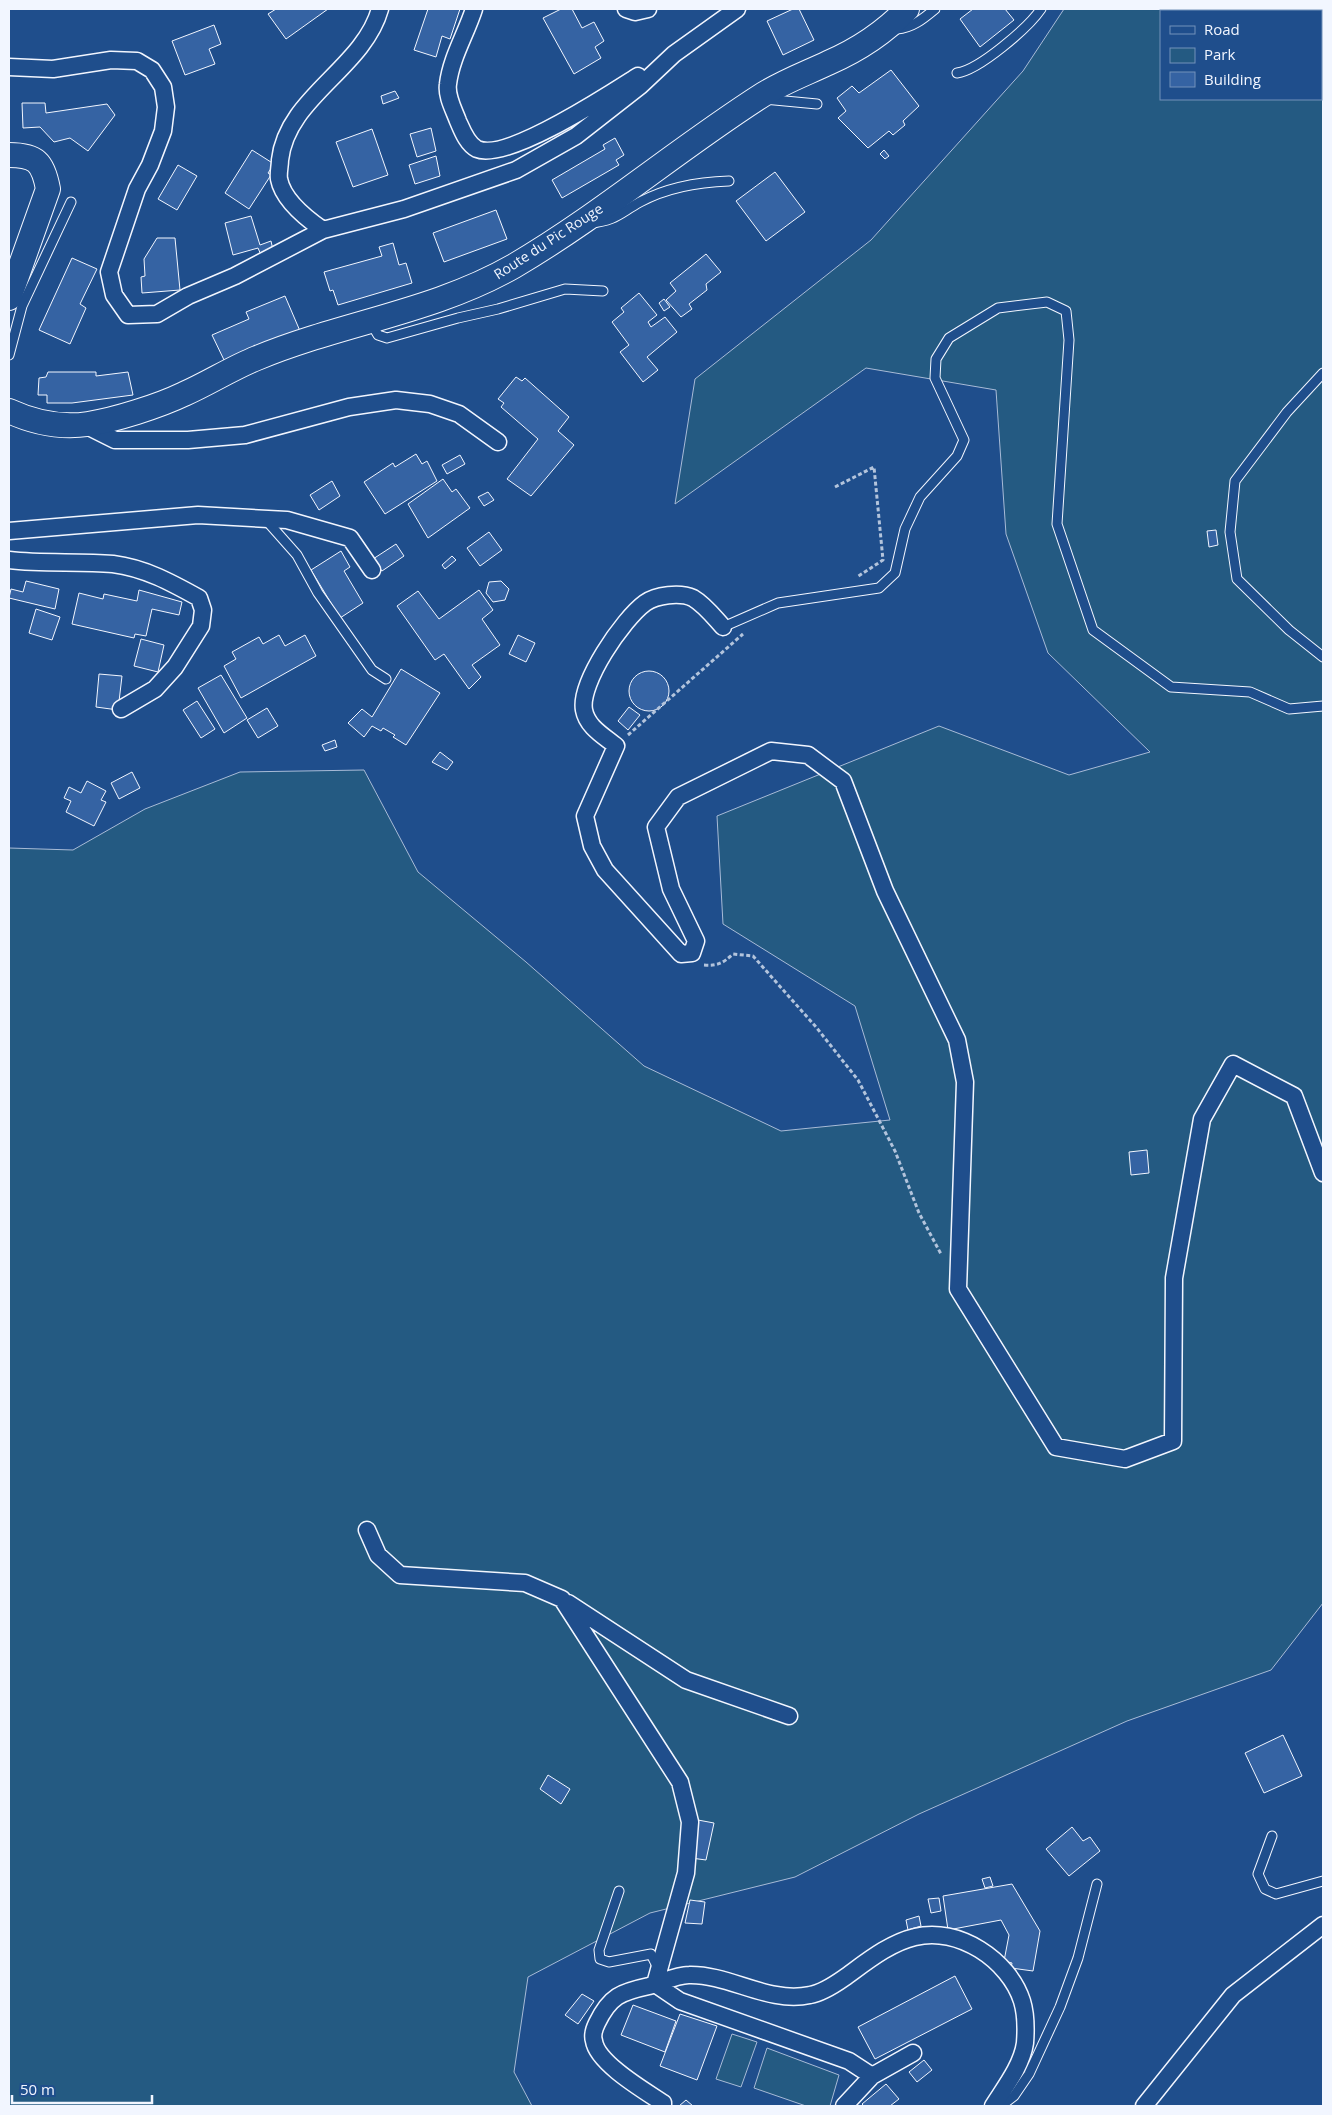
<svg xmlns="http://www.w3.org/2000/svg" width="1332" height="2115" font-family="'Open Sans',sans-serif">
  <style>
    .green { fill: #245a82; stroke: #a8bbd7; fill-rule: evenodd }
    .building { fill: #3563a3; stroke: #f2f6ff }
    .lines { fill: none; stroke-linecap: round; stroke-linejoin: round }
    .lane-casing { stroke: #f2f6ff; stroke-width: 11 }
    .street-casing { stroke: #f2f6ff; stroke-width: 19 }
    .secondary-casing { stroke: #f2f6ff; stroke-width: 26 }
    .path { stroke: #b3c4dc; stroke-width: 3; stroke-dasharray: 4 2.5; stroke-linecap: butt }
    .lane { stroke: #1f4e8c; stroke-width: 9 }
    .street { stroke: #1f4e8c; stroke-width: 16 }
    .secondary { stroke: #1f4e8c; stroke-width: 24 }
    .labels { text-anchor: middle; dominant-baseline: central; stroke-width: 4; stroke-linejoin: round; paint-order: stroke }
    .street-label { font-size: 14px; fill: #f2f6ff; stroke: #1f4e8c }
  </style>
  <rect width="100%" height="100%" fill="#1f4e8c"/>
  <path class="green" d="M1064 9H1323V1603L1271 1670 1127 1721 919 1814 795 1877 650 1913 528 1977 514 2072 532 2106H9V848L73 850 145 809 240 772 364 770 418 872 526 962 644 1066 781 1131 890 1120 855 1006 723 924 717 816 939 726 1069 775 1150 752 1048 653 1006 534 996 390 866 368 675 504 695 379 871 240 1023 71ZM1161 11H1321V99H1161Z
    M732 2034 757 2042 741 2087 716 2079Z
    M767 2048 839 2075 830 2106H806L754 2088Z"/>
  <path class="building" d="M276 9H328L286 39 268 14Z
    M428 9H460L450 39 442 36 436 57 414 50Z
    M561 9H572L582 28 594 22 604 41 595 47 601 58 574 74 543 18Z
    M793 9H799L814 40 783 55 767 21Z
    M973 9H1005L1014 20 980 47 960 19Z
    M214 25 221 44 209 49 215 64 185 75 172 41Z
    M891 70 919 106 903 121 905 125 893 135 889 131 868 148 838 118 846 111 837 98 852 86 859 93Z
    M395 91 399 98 383 104 381 96Z
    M22 103H45L46 113 107 104 115 115 88 151 70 138 54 142 40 127 23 128Z
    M431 128 436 151 417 157 410 134Z
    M372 129 388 175 353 187 336 142Z
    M615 138 624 155 616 160 619 165 562 198 552 180 605 149 603 145Z
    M252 150 274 164 268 173 271 175 249 209 225 193Z
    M884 150 889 156 885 159 880 154Z
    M436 156 440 176 415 184 409 165Z
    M178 165 197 176 177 210 158 199Z
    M775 172 805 212 766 241 736 201Z
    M496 210 507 239 444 262 433 233Z
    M251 216 260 245 271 241 273 250 261 255 258 248 233 255 225 223Z
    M157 238H175L180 290 142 293 141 277 145 276 144 259Z
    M393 243 399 265 406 263 412 283 338 305 333 290 330 291 324 272 382 256 379 247Z
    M706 254 721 272 706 284 707 290 689 304 692 309 681 317 666 300 676 291 670 283Z
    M72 258 97 269 80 304 86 308 70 344 39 330Z
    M639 293 657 315 648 322 651 327 665 317 677 332 647 357 658 370 643 382 620 352 629 345 612 322 624 312 621 308Z
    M285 296 300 331 225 362 212 335 249 319 246 312Z
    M664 299 670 307 664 311 659 303Z
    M48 372H96V376L128 372 133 395 72 403H47V395H38L39 378 46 377Z
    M516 377 522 381 525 378 569 417 558 431 574 445 531 496 507 479 538 439 501 407 504 403 498 399Z
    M416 454 422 464 427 461 437 481 385 514 364 482 393 463 395 467Z
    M460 455 465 464 447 474 442 465Z
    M443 479 452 492 456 489 470 508 428 538 408 504Z
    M332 481 340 496 319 510 310 495Z
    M488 492 494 500 484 506 478 497Z
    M1216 530 1218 545 1209 547 1207 531Z
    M489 532 502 550 480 566 467 548Z
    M396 544 404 556 382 571 373 559Z
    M341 551 350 567 344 571 363 603 340 618 311 570Z
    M452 556 456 560 445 569 442 565Z
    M26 581 59 589 55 609 9 598 11 589 23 592Z
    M501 581 509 589 505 600 493 602 486 593 489 582Z
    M139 590 182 602 179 615 152 609 146 636 135 634 134 638 72 624 79 593 103 599 104 594 137 601Z
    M479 590 493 610 482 619 500 645 472 665 481 677 469 689 444 654 435 660 397 606 418 591 439 619Z
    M36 609 60 617 52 640 29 633Z
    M279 635 285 646 305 635 316 656 241 698 224 666 236 659 232 652 259 637 263 644Z
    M518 635 535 643 526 662 509 654Z
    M141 639 164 645 158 672 134 666Z
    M401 669 440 693 406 745 393 737 395 735 383 728 381 731 372 726 364 737 348 723 362 709 372 717Z
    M629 691a20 20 0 1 1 40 0a20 20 0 1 1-40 0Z
    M99 674 122 676 118 710 96 707Z
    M221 675 247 718 224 733 198 688Z
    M197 701 215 729 201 738 183 710Z
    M629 707 640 715 628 730 618 721Z
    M267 708 278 726 258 738 247 720Z
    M335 740 337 747 325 751 322 745Z
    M440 752 453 762 447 770 432 762Z
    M132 772 140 788 119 799 111 783Z
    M87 781 106 791 101 800 106 802 94 826 66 812 71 801 64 798 69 787 81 793Z
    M1147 1150 1149 1173 1131 1175 1129 1152Z
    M1283 1735 1302 1776 1264 1793 1245 1753Z
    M548 1775 570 1789 561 1804 540 1789Z
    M698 1820 714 1823 706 1860 691 1858Z
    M1072 1827 1083 1841 1090 1837 1100 1851 1069 1876 1046 1849Z
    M990 1877 993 1886 985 1888 982 1879Z
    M1012 1884 1040 1931 1033 1971 1011 1968 1012 1963 1004 1961 1009 1935 1001 1920 948 1930 943 1896Z
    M939 1898 941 1911 931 1913 928 1899Z
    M690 1900 705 1902 702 1924 685 1923Z
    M919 1916 921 1926 908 1930 906 1920Z
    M955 1976 972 2009 875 2059 858 2027Z
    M582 1994 594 2001 578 2024 565 2015Z
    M633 2005 676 2021 665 2052 621 2035Z
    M680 2014 717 2026 697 2080 660 2066Z
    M924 2060 932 2070 917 2082 909 2072Z
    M886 2084 899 2099 890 2106H864L862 2104Z
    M686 2100 693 2106H679Z"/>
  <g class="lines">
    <g class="lane-casing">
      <path id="lane" d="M894 26 897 29C912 28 923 19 935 9
        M957 73C979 70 1028 28 1041 9
        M764 99 817 104
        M591 223C615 221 620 213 640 202 668 187 698 182 729 181
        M371 323 378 335 387 338 458 318 498 309 565 289 603 291
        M9 355 22 306 71 202
        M1323 373 1287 412 1235 481 1230 532 1237 579 1289 630 1323 657
        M266 520 297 555 318 593 372 670 386 679
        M723 627 778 603 879 588 895 573 905 529 920 497 957 456 964 440 935 378 936 359 949 338 998 308 1047 302 1066 311 1069 340 1057 524 1093 630 1171 687 1250 692 1289 709 1323 706
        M1272 1836 1258 1874 1265 1889 1276 1894 1323 1881
        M619 1891 599 1950 600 1959 609 1962 651 1954 659 1970
        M1001 2106 1014 2096 1029 2074 1060 2007 1078 1958 1097 1884"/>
    </g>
    <g class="street-casing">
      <path id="street" d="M474 9C466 34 451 58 448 84 446 96 454 110 458 121 462 130 467 144 477 149 507 162 611 93 638 76
        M626 9 635 12 648 9
        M9 67 53 69 111 60 137 61 152 70 163 87 166 107 163 131 150 165 137 189 109 272 114 295 128 315 157 314 188 296 235 276 323 230 404 209 516 170 576 136 640 86 674 54 737 9
        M323 230C307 219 283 200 279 179 278 173 280 166 280 160 287 97 363 69 380 9
        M85 425 115 440H188L245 435 349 407 396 400 430 404 459 414 498 442
        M9 531 198 515 287 520 350 538 372 570
        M9 560C43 564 79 561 113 564 145 568 172 583 199 598L203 610 201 626 175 667 155 689 121 709
        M723 627C714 617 705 605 693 598 680 592 656 595 645 603 623 619 579 683 584 710 587 727 604 736 616 746L585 816 592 846 605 870 681 954 692 953 696 941 671 889 656 827 678 797 771 751 808 755 843 781 885 891 957 1040 965 1082 958 1289 1056 1447 1125 1459 1173 1441 1174 1278 1202 1119 1233 1064 1294 1096 1323 1173
        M367 1530 378 1555 400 1575 525 1583 562 1599 680 1782 690 1822 686 1873 655 1984 680 2001 849 2061 872 2076 913 2053
        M568 1603 686 1680 789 1716
        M663 2106V2103C645 2091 597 2063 594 2041 592 2035 594 2029 597 2023 610 1996 621 1992 649 1986 661 1983 676 1975 689 1975 730 1974 768 2004 810 1995 822 1993 834 1985 844 1978 865 1963 889 1943 915 1937 958 1926 1009 1960 1022 2001 1026 2014 1026 2030 1025 2043 1022 2065 1005 2087 993 2106
        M844 2106 872 2076
        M1144 2106 1233 1995 1323 1925"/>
    </g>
    <g class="secondary-casing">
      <path id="secondary" d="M9 155C36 155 43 162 48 189L9 298
        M9 411C33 422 61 428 88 424 115 420 159 406 184 394 209 383 232 368 257 358 341 323 434 312 514 266 601 215 679 148 764 94 785 81 807 73 828 63 858 50 885 32 907 9"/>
    </g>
    <path class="path" d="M835 487 874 467 883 560 857 577
      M628 735 743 634
      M704 965C718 966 723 963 733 954L753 956 816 1027 858 1080 895 1151 919 1213 941 1254"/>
    <use href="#lane" class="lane"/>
    <use href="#street" class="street"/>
    <use href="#secondary" class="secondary"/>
  </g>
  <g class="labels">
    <g class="street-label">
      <text transform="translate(548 241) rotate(-33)">Route du Pic Rouge</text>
    </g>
  </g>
  <rect width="1332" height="2115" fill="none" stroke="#f2f6ff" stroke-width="20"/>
  <rect x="1160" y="10" width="162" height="90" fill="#1f4e8c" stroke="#7391ba"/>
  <rect x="1170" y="26" width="25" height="8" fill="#1f4e8c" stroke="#7391ba"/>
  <text x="1204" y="35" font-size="15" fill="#f2f6ff">Road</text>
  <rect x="1170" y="48" width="25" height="15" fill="#245a82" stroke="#7391ba"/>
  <text x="1204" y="60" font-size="15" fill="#f2f6ff">Park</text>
  <rect x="1170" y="72" width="25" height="15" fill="#3563a3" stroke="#7391ba"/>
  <text x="1204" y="85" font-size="15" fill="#f2f6ff">Building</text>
  <path d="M12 2095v8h140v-8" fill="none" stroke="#f2f6ff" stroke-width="2.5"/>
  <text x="20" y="2095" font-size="15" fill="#f2f6ff" stroke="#1f4e8c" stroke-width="4" paint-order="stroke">50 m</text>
</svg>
